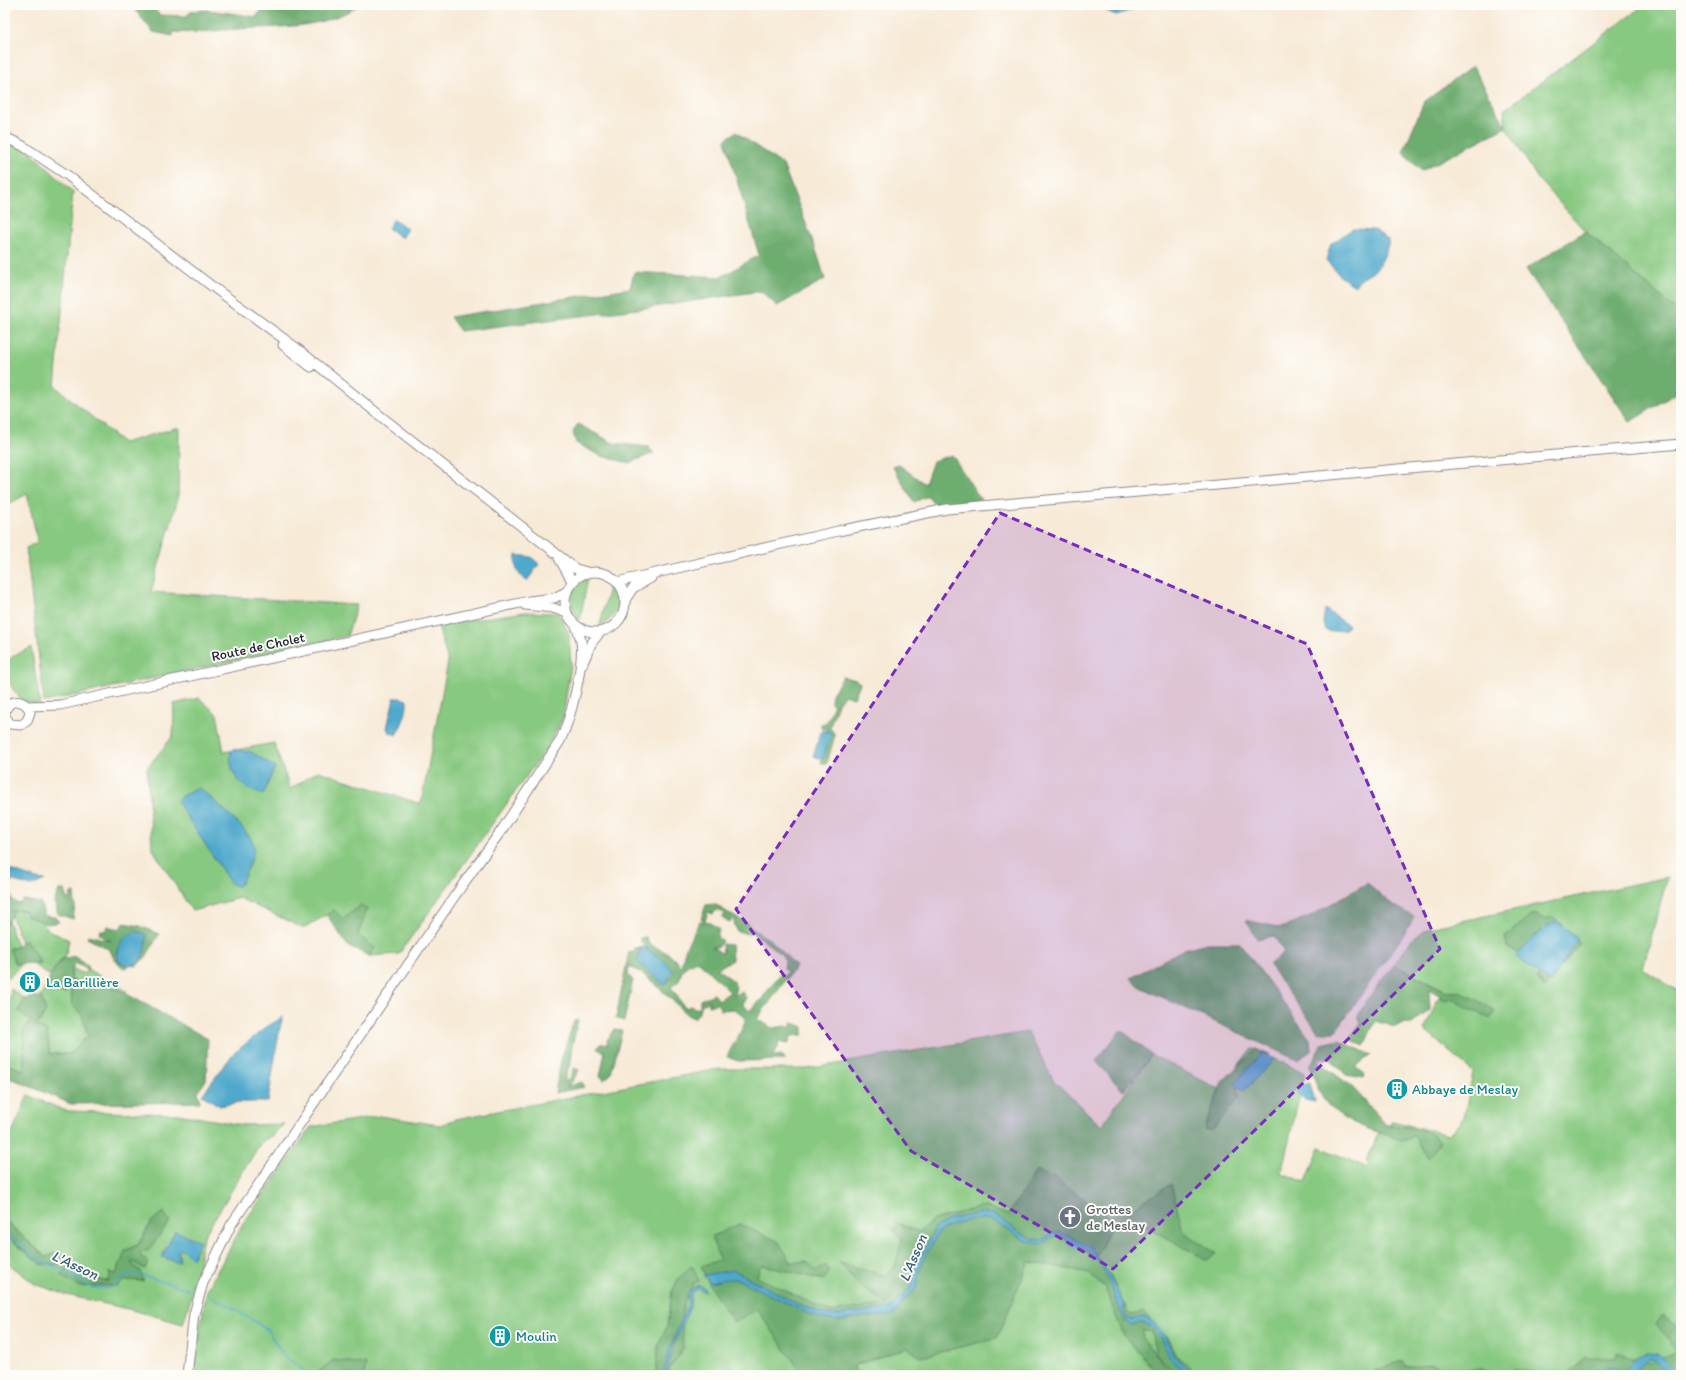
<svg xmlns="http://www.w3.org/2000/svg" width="1686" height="1380" font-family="Itim,sans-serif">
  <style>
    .green { fill: #88c981; stroke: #55765e }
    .forest { fill: #6ead6f; stroke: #486855; fill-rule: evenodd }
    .water { fill: #4fa9cc; stroke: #386684 }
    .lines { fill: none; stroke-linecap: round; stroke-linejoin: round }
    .stream { stroke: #4fa9cc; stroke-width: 1.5 }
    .major-casing { stroke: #8c8689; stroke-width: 11 }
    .major { stroke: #fff; stroke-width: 9 }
    .marked { fill: #7b2cbf; fill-opacity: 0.2; stroke: #7b2cbf; stroke-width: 3; stroke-dasharray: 8 5; stroke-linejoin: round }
    .labels { text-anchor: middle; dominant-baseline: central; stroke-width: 4; stroke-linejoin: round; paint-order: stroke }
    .street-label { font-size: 14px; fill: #22223b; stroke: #fdfcf7 }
    .culture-label { font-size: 14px; fill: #0d838f; stroke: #fdfcf7; text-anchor: start }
    .worship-label { font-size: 14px; fill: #5b616d; stroke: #fdfcf7; text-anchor: start }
    .water-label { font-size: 15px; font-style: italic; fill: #365f7c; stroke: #fdfcf7 }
  </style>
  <rect width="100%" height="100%" fill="#fdfcf7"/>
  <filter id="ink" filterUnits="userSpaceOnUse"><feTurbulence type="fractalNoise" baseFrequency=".025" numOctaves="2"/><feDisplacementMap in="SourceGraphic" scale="8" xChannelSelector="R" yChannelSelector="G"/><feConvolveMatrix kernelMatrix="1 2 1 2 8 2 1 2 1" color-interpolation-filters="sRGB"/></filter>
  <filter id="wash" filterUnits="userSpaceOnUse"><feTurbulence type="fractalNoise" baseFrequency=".012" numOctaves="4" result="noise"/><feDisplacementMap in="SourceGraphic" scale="16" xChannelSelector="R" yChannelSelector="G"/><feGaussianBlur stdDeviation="0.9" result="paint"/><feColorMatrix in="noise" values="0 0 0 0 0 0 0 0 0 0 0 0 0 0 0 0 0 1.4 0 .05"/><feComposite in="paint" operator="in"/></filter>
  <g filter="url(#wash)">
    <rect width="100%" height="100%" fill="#f7ead7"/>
    <path class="green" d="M1644 5H1681V316L1585 231 1538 179 1506 127 1504 110Z
      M5 139 26 148 73 192 55 386 123 443 179 427 178 498 151 592 357 605 347 636 44 702 26 548 38 542 27 494 5 506Z
      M588 578 580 620C565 605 571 586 588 578Z
      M610 583C623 597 619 619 600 625Z
      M525 612 558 613 569 633 571 665 563 718 546 749 399 954 369 956 358 935 333 910 327 915 303 928 239 898 192 911 152 848 147 768 173 736 174 704 199 698 217 714 224 752 274 743 290 789 318 771 421 804 448 662 438 625Z
      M31 647 40 705C34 704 27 703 22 699 11 691 0 668 12 657 16 653 26 651 31 647Z
      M1667 877 1643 969 1681 993V1375H196V1349L207 1290 243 1224 311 1127 379 1116 440 1125 456 1119 718 1069H806L1028 1032 1053 1080 1101 1126 1152 1055 1219 1089 1252 1048 1305 1073 1281 1173 1306 1182 1320 1147 1368 1168 1370 1164 1366 1162 1379 1132 1385 1135 1392 1121 1449 1135 1464 1117 1473 1072 1424 1030 1443 989 1394 965 1412 939 1429 928Z
      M24 910 27 916 42 922 48 930 69 940 65 958 61 959 50 976 31 963H40L25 939 21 943 11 914 12 911Z
      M8 920 17 946 10 949 15 964H21L11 976 5 978V923H7Z
      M72 968 84 974 87 969 127 991 126 993 116 988 71 987 72 1005 82 1015 88 1035 70 1054H50L47 1031 37 1026 46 1012 41 996 47 984 64 993 71 987Z
      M11 989 24 999 19 1011 31 1021 23 1030 24 1070 5 1064V999L10 998Z
      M28 1095 66 1111 178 1114 242 1125 284 1124 273 1135 261 1142 204 1236 200 1251V1269L183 1324 136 1311 67 1295 35 1284 5 1261V1235L41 1264H57L66 1269 61 1276 96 1286H118L125 1279 143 1281 141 1271 133 1266 131 1261 145 1268 139 1254 152 1221 138 1245 126 1250 116 1274 110 1280 103 1281 66 1262 46 1257 5 1220V1133L11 1135Z"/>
    <path class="forest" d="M131 5H150L160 15 187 16 191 11 209 10 256 17 266 5H359C322 30 280 26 238 29 216 30 195 34 173 32V36L153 32Z
      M1473 66 1506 127 1421 171 1403 152 1424 102Z
      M736 132 783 165 815 247 825 279 777 306 761 291 646 308 460 331 450 317 630 288 634 272 721 277 759 255 725 140Z
      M1585 231 1681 314V390L1630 422 1526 269Z
      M578 424 613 443 648 447 654 453 629 463 601 456 576 443 573 432Z
      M952 455 981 500 935 505 928 496 914 502 893 467 899 465 925 484 933 461Z
      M843 677 856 680 860 683 854 698 844 695 838 703 830 727 835 735 827 763H821L827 729 821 728V724L827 722 834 704 831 703 832 694Z
      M1367 883 1389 902 1414 917 1407 930 1335 1032 1319 1033 1269 965 1284 952 1274 936 1257 939 1246 920 1281 928 1312 915Z
      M59 890H65L66 898 70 899 71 893 74 892 75 906 73 919 58 914 54 902Z
      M5 892H11L12 900 19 904 23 900 41 903 44 916 55 917 59 922 48 924 27 916 24 910 13 911 7 924 5 923Z
      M714 904C725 909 734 919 745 921L751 928 772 941 796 966 757 1019 772 1028 786 1026 791 1028V1022L803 1027V1035L791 1036 788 1044 778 1042V1048L771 1056 782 1055 786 1060 738 1061 727 1057C732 1044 743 1032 746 1018L734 1009 721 1010 717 1003 709 1006V1001L700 1006 699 1013 694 1018C684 1015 680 1007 672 1000 660 989 645 972 629 967L628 975 633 980 624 1021 616 1018 629 951 634 953 635 948 639 947 640 954 667 983 674 972 649 955 648 948 641 952 639 947 645 945 641 942 640 938 646 937 649 944 669 954 681 966 686 947 700 921 710 923 719 929 717 938 722 940 719 947H712L723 954 722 944 731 945 732 960 717 969 731 979 736 987 734 996 742 992 746 997 743 1004 749 1011 761 1000 780 974 784 976 787 972 784 968 785 960 781 954 752 932 748 934 737 931 733 919 730 922 722 918 724 913 716 910 713 914 708 912 705 921 701 919 706 905ZM698 961 730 992 719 1000 714 994 700 1000V1005L697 1009 691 1006 685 1008 671 987 679 981C681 970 686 964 698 961Z
      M361 905 367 909 358 935 375 948 369 956 347 945 327 915 333 909 343 919Z
      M1534 914 1545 919 1554 917 1580 943 1544 989 1537 978 1560 933 1544 925 1535 940 1518 954 1507 947 1505 936Z
      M124 923 140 926 159 934 146 957 135 967 133 961 145 937 135 930 122 944 115 957 127 960 128 967 123 968 114 959 110 950 87 938 88 935 111 941 99 934 100 930 105 931 108 926 118 930Z
      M25 939 37 956 40 963 15 964 9 948H15Z
      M1207 943H1240L1310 1039 1311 1051 1297 1060 1138 986 1131 978 1184 949Z
      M75 956 88 966V970L75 963 71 969V984L72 980 116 988 208 1039 206 1080 198 1092 200 1102 71 1104 13 1079 5 1080V1064L24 1070 23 1030 31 1022 19 1011 24 999 41 996 46 1012 37 1026 47 1031 50 1054H71L88 1035 82 1015 72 1005 71 988 64 993 47 984 51 974 62 959Z
      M1394 965 1445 991 1459 992 1476 999 1495 1012 1491 1019C1478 1012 1464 1008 1453 999L1444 1001 1439 995 1429 989 1430 1010 1412 1024 1403 1023 1395 1027 1375 1021 1364 1046 1349 1039 1361 1023 1358 1015 1379 983Z
      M578 1020 571 1051 572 1057 564 1081 569 1080 574 1068 579 1070 572 1082 566 1087 582 1082 584 1087 555 1093 561 1060 574 1021Z
      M615 1029 622 1031 611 1074 604 1080 600 1076 605 1052 597 1049 600 1044H608L607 1040Z
      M1121 1030 1152 1055 1123 1091 1096 1061Z
      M1339 1040 1371 1055 1355 1067 1365 1074 1363 1078 1346 1075 1330 1058H1320L1319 1062 1356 1090 1386 1125C1403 1127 1431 1127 1440 1143L1428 1158 1414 1136 1403 1141C1376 1130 1343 1125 1324 1100 1318 1091 1314 1077 1310 1066L1322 1044Z
      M1256 1049 1270 1055 1237 1086 1239 1098 1213 1129 1204 1130 1222 1082Z
      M1681 1093V1163C1672 1147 1678 1111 1681 1093Z
      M1036 1171 1054 1178 1109 1217 1129 1211 1171 1184 1183 1231 1217 1254 1207 1260 1138 1222H1130L1110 1228 1097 1256 1110 1275 1127 1310 1131 1315 1143 1312 1165 1335 1179 1358 1199 1375H1176L1156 1353 1151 1332 1142 1329 1143 1339 1173 1375H1159L1124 1336 1105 1288 1089 1273 1029 1262 997 1338 920 1357 908 1348 854 1365 856 1375H803L757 1309 734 1322 712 1290 701 1266 720 1260 711 1237 739 1224 778 1241 792 1263 806 1261 816 1271 826 1265 830 1272 823 1280 761 1265 757 1277 830 1312 887 1304 858 1284 840 1263 884 1275 895 1267 902 1239 894 1231 897 1223 919 1232 933 1220 985 1206 1008 1215Z
      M163 1212 170 1221 149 1250 139 1254 148 1262 145 1269 131 1261 133 1266 141 1271 143 1281 125 1280 118 1286 106 1285 80 1287 61 1276 66 1269 57 1264H41L5 1235V1221L46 1257 60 1251 66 1262 103 1281H109L110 1272 116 1274 126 1250 138 1245 152 1221Z
      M692 1265 699 1281 694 1283 685 1300 682 1314 683 1348 668 1372 669 1375H656L658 1346 667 1326 672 1291 679 1278Z
      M1663 1315 1681 1329V1372L1668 1375H1373V1371L1402 1361 1405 1366 1430 1364 1450 1370 1481 1369 1502 1375 1516 1369 1532 1373H1567L1584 1358H1614L1617 1352C1645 1362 1650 1370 1677 1350L1656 1324Z
      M333 1360 366 1364 364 1375 341 1373 340 1375H315Z"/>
    <path class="water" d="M1105 5H1134L1131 10 1117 15 1108 12Z
      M394 219 408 229 402 238 388 228Z
      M1352 229 1375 230 1389 241C1386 251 1383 262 1375 270 1368 277 1360 277 1355 286L1341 277 1326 260 1331 244Z
      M516 555 531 557 539 564 527 581C517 574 514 567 516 555Z
      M1325 609 1348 625 1346 629 1332 632 1325 630 1323 622Z
      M394 698H400L407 700C408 712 402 725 396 735L389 732 387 728Z
      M822 730 832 733 823 759 813 756Z
      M234 749 246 752 250 751 275 767 263 795C241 788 228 775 231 751Z
      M199 788C211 798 252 832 254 846 255 857 245 873 241 884L238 886 231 884 177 801 181 796Z
      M8 869 36 879 45 880 32 886 6 879Z
      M1556 921 1578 938 1551 982H1548L1516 956 1535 936Z
      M135 932H141L146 935C147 954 139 973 118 961 116 947 122 937 135 932Z
      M641 946 660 957 673 970 665 985 637 962Z
      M283 1017 279 1032 268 1102H239L220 1106 202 1095 233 1054 265 1028Z
      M1262 1053 1275 1059 1244 1091 1234 1084Z
      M1310 1083 1315 1102 1305 1100 1296 1092 1305 1084Z
      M982 1213 994 1214 1019 1232 1033 1239 1041 1240 1054 1232H1060L1090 1246 1109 1275 1124 1304V1310L1127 1318 1131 1320 1143 1317C1164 1324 1167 1347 1180 1362 1184 1367 1190 1371 1195 1375H1188C1183 1370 1176 1366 1172 1360 1163 1347 1158 1324 1140 1322L1131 1325 1126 1322C1114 1300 1109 1270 1089 1252 1084 1247 1077 1250 1071 1246 1068 1243 1066 1239 1063 1237 1055 1232 1048 1240 1041 1244L1024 1240 991 1219 968 1220 949 1226 939 1232 922 1262 916 1289 904 1300 896 1313 888 1316 860 1317 841 1321 828 1320 813 1316 737 1279H728L710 1283 703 1275 734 1270 798 1304 827 1315H839L892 1308 912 1285 918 1261 936 1227 951 1219Z
      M175 1231 200 1241 192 1259 182 1249 178 1251 180 1261 176 1262 162 1257Z
      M699 1285 704 1287 705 1292 698 1288 691 1293 690 1307 673 1345 666 1375H663L669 1350 688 1304V1293L696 1286Z
      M1646 1353 1657 1354C1665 1359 1667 1371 1681 1367V1374L1661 1369 1653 1360 1649 1359 1632 1375 1610 1373 1598 1375 1605 1367 1627 1369 1636 1359Z"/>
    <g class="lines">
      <path class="stream" d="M5 1232 40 1260 66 1272 92 1288H111L125 1276 133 1273 189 1289
        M208 1295 233 1308 268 1330 283 1355 310 1375"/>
    </g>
  </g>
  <g filter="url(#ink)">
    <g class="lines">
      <g class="major-casing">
        <path id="major" d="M5 137 23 146 67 175 209 284 299 350 383 418 576 569 587 572
          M283 345 311 367
          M559 558 572 581
          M565 602a30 30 0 1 1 60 0a30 30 0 1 1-60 0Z
          M617 582 838 531 947 509 1681 444
          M625 600 633 588 651 578
          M525 605 553 608 567 613
          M582 665 591 644 600 632
          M28 706 60 705 529 601 554 598 566 592
          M5 711 9 704C18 699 27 702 30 712L27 721 21 725 10 724 5 716
          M187 1375 194 1314 203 1283 231 1225 454 897 503 828 560 741C571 718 584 666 581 641 580 636 578 631 576 626"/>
      </g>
      <use href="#major" class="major"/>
    </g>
  </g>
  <path class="marked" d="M1000 513 1307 644 1440 949 1113 1269 911 1151 736 909Z"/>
  <defs>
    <g id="building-disc" transform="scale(1.15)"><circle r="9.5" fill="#0f9aa8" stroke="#fdfcf7"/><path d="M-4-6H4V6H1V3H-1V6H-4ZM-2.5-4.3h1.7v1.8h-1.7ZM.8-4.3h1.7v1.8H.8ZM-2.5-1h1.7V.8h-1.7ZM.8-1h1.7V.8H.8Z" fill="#fff"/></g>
    <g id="church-disc" transform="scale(1.15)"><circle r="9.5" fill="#6b7280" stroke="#fdfcf7"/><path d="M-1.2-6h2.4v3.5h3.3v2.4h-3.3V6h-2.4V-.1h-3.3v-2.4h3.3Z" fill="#fff"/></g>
  </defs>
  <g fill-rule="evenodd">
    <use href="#building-disc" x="30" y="982"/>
    <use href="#building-disc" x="1397" y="1089"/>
    <use href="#church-disc" x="1070" y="1217"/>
    <use href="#building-disc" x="500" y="1336"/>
  </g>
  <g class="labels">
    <g class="street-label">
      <text transform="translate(258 647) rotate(-12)">Route de Cholet</text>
    </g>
    <g class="culture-label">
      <text x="46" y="982">La Barillière</text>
      <text x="1412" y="1089">Abbaye de Meslay</text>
      <text x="516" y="1336">Moulin</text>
    </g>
    <g class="worship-label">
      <text x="1086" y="1209">Grottes<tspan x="1086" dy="16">de Meslay</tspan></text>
    </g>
    <g class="water-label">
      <text transform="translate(913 1258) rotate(-67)">L'Asson</text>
      <text transform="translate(75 1265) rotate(25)">L'Asson</text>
    </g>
  </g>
  <rect width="1686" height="1380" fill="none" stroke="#fdfcf7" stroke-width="20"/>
</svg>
